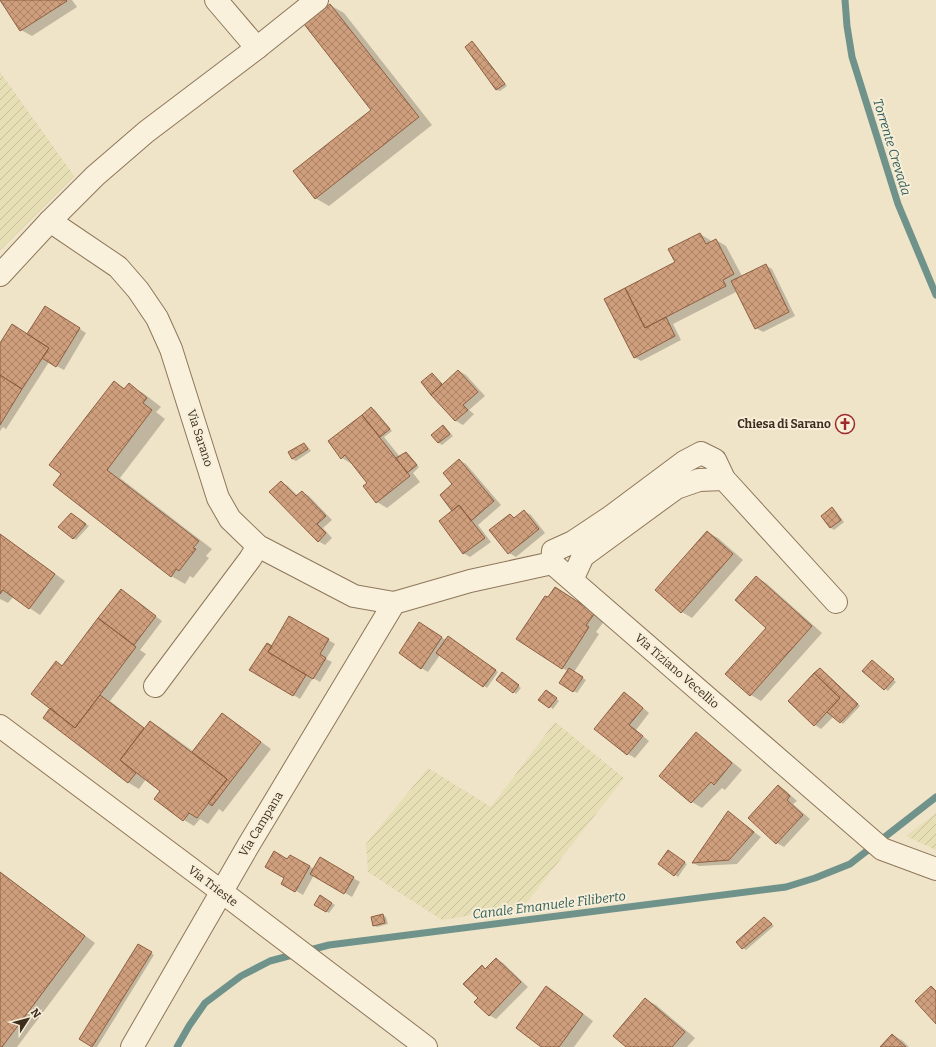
<svg xmlns="http://www.w3.org/2000/svg" width="936" height="1047" font-family="Bitter,serif">
  <style>
    .farmland { fill: url(#farmland-furrows) }
    .shadow { fill: #0003 }
    .lines { fill: none; stroke-linecap: round; stroke-linejoin: round }
    .stream { stroke: #6f938a; stroke-width: 7 }
    .building { fill: url(#building-cross-hatch); stroke: #8d5f41 }
    .minor-casing { stroke: #8d765c; stroke-width: 24 }
    .tertiary-casing { stroke: #8d765c; stroke-width: 24 }
    .minor { stroke: #faf1dc; stroke-width: 22 }
    .tertiary { stroke: #faf1dc; stroke-width: 22 }
    .labels { text-anchor: middle; dominant-baseline: central; stroke-width: 4; stroke-linejoin: round; paint-order: stroke }
    .poi-label { font-size: 12px; font-weight: bold; fill: #3d2e20; stroke: #f7eed8; text-anchor: end }
    .street-label { font-size: 12px; fill: #3d2e20; stroke: #f7eed8 }
    .water-label { font-size: 13px; font-style: italic; fill: #2f5d5a; stroke: #f7eed8 }
  </style>
  <defs>
    <pattern id="farmland-furrows" width="10" height="10" patternUnits="userSpaceOnUse"><rect width="10" height="10" fill="#e6deb5"/><path d="M-1 1l2-2M0 10L10 0M9 11l2-2" fill="none" stroke="#c6bf9b"/></pattern>
    <pattern id="building-cross-hatch" width="8" height="8" patternUnits="userSpaceOnUse"><rect width="8" height="8" fill="#cf9f7d"/><path d="M0 0l8 8M0 8l8-8" fill="none" stroke="#a98266"/></pattern>
  </defs>
  <rect width="100%" height="100%" fill="#f0e4c8"/>
  <path class="farmland" d="M0 72 74 176 0 250Z
    M555 722 624 778 524 906 442 920 368 872 366 844 428 768 491 807Z
    M936 813V850L906 836Z"/>
  <path class="shadow" d="M1 0H72L77 7 32 36 21 30Z
    M330 5 344 13 432 125 329 206 315 198 372 110Z
    M472 42 475 44 507 86 500 91 497 90Z
    M700 234 710 240 711 242 716 240 726 246 742 276 765 265 772 269 795 316 763 332 756 328 734 285 733 286 736 292 673 324 681 340 641 361 634 357 677 262Z
    M53 311 86 333 64 370 49 362 6 429 3 427 0 431V344L27 335Z
    M459 371 466 375 485 396 469 410 474 414 463 425 456 421 431 394 432 374 443 385Z
    M114 382 126 389 129 385 143 393 161 407 156 412 165 419 120 478 212 549 206 556 209 558 193 578 190 576 185 584 171 576 63 474Z
    M372 408 375 410 392 431 384 437 400 457 406 453 409 455 419 467 413 473 420 482 387 508 377 502 368 483 352 464 342 458 362 415Z
    M443 426 446 428 453 436 442 445 439 443 432 435Z
    M304 444 307 446 311 451 296 461 292 459 289 452Z
    M459 460 466 464 501 505 478 525 491 542 470 557 463 553 453 484Z
    M281 482 288 486 298 496 302 492 309 496 332 520 323 528 332 538 325 545 318 541Z
    M832 508 835 510 844 522 834 530 831 528 822 516Z
    M524 511 531 515 545 533 516 557 509 553 510 515 515 518Z
    M74 516 89 526 76 540 73 538Z
    M707 532 718 538 743 560 692 618 682 612 657 590Z
    M0 534 65 581 40 615 13 597 8 603 0 599Z
    M756 577 766 583 822 633 761 701 751 695 768 628Z
    M556 588 605 620 596 632 599 634 574 672 586 680 577 693 561 683 568 671 562 668 549 599Z
    M121 590 162 621 140 650 146 654 110 701 146 729 151 722 161 728 194 752 222 715 233 721 271 749 223 812 219 809 208 824 200 819 194 826 184 820 156 799 162 791 146 779 139 789 129 783 44 718 52 708 56 662 63 666Z
    M290 617 335 644 326 659 332 662 320 682 313 678 300 699 250 669 272 647Z
    M426 628 446 640 452 639 498 672 487 688 440 655 428 672 421 668Z
    M875 663 896 682 888 691 864 671Z
    M823 671 860 706 843 724 834 716 821 729 815 725Z
    M505 675 521 688 516 694 497 679Z
    M549 693 559 701 553 709 539 700Z
    M624 693 631 697 649 713 636 730 649 741 635 758 628 754 596 729Z
    M696 733 706 740 742 770 725 790 722 788 702 808 692 802Z
    M778 786 785 790 797 801 793 804 810 819 784 847 777 843 749 818Z
    M728 813 761 837 737 864 699 866 693 863Z
    M672 853 687 864 678 877 659 864Z
    M290 856 314 869 320 858 360 882 352 897 314 875 303 895 283 883 286 878 288 860Z
    M0 872 95 943 17 1047H0Z
    M320 896 335 905 329 913 315 904Z
    M383 915 386 917 388 924 377 927 374 925Z
    M768 920 774 926 746 950 743 948Z
    M138 945 154 955 97 1047H94L81 1038Z
    M496 959 503 963 528 987 496 1019 489 1015 479 998 482 966 486 969Z
    M547 988 557 994 593 1021 574 1047H543Z
    M645 999 656 1005 695 1038 687 1047H628Z
    M893 1035 903 1041 909 1047H881Z"/>
  <g class="lines">
    <path class="stream" d="M845 0 847 26 852 57 898 204 936 295
      M306 951 329 945 786 887 815 878 850 864 936 797
      M177 1047 189 1026 205 1003 241 976 270 961 296 954"/>
  </g>
  <path class="building" d="M0 0H66L67 1 20 31Z
    M330 4 419 117 315 199 293 171 371 110 304 24Z
    M472 41 505 84 496 90 465 47Z
    M700 233 706 244 716 239 734 274 723 280 726 286 645 328 625 288 675 262 668 249Z
    M766 264 789 312 755 329 731 281Z
    M625 288 645 328 666 317 675 336 634 358 604 299Z
    M45 306 80 328 56 367 42 358 49 348 27 334Z
    M12 324 49 348 22 389 0 375V343Z
    M458 370 478 392 463 405 468 410 455 421 431 395Z
    M432 373 442 384 431 395 421 382Z
    M0 375 22 389 0 425Z
    M114 381 124 389 129 383 147 398 143 403 152 410 107 470 199 541 193 548 196 549 179 571 176 569 171 577 53 485 61 474 49 465Z
    M371 407 390 429 380 437 362 415Z
    M362 415 410 476 376 503 363 486 367 483 345 455 341 459 328 441Z
    M443 425 450 434 438 443 431 435Z
    M304 443 308 449 292 459 288 452Z
    M406 452 417 465 407 473 396 458Z
    M459 459 494 501 471 521 459 505 452 511 440 495 452 484 443 473Z
    M281 481 296 496 302 491 326 516 317 524 326 533 318 542 269 492Z
    M459 505 485 538 463 554 439 521Z
    M832 507 841 520 830 528 821 516Z
    M524 510 539 529 508 554 489 530 510 514 514 518Z
    M71 513 86 524 73 539 58 527Z
    M707 531 733 554 681 613 655 590Z
    M0 534 55 574 29 609 3 590 0 594Z
    M756 576 812 626 750 696 725 674 766 628 735 600Z
    M555 587 595 613 586 625 589 627 562 669 516 639 545 596 548 597Z
    M121 589 156 616 134 645 98 618Z
    M289 616 329 639 320 654 326 658 313 679 268 652Z
    M98 618 136 647 75 728 31 694 56 661 62 666Z
    M419 622 442 637 421 669 399 653Z
    M448 636 496 670 483 687 436 653Z
    M267 643 272 646 268 652 306 675 293 696 249 670Z
    M872 660 894 679 884 690 862 671Z
    M569 668 583 677 573 692 559 683Z
    M820 668 858 704 840 723 827 712 840 698 814 673Z
    M502 672 519 685 513 693 496 680Z
    M814 673 840 698 814 726 788 701Z
    M546 690 557 698 549 708 538 700Z
    M624 692 643 708 629 725 643 736 627 755 594 729Z
    M100 695 144 728 120 760 136 773 128 783 43 718 50 708 75 728Z
    M222 713 261 742 212 806 208 803 227 779 192 752Z
    M150 721 227 779 197 818 189 813 183 821 154 799 160 791 120 760Z
    M696 732 732 763 714 785 711 782 691 803 659 776Z
    M778 785 790 796 787 800 803 815 776 844 748 818Z
    M728 811 754 832 729 860 692 863Z
    M668 850 685 862 674 876 658 864Z
    M274 851 287 859 290 855 310 866 295 892 281 884 284 878 265 867Z
    M320 857 354 877 344 894 310 874Z
    M0 872 85 936 2 1047H0Z
    M320 895 332 903 326 912 314 905Z
    M383 914 385 923 373 926 371 917Z
    M764 917 772 924 742 949 736 942Z
    M138 944 152 952 92 1047 79 1039Z
    M496 958 521 982 489 1016 474 1002 478 998 463 984 482 965 485 969Z
    M546 986 583 1014 559 1047H541L516 1028Z
    M931 986 936 991V1024L915 1001Z
    M645 998 685 1032 672 1047H626L613 1036Z
    M892 1034 906 1047H880Z"/>
  <g class="lines">
    <g class="minor-casing">
      <path id="minor" d="M216 0 257 48
        M50 221 118 267 138 290 157 318 171 349 218 498 230 519 258 546 354 596 394 603 470 581 552 563 882 849 936 869
        M724 479 836 602
        M552 563 553 551 573 542 609 518 684 462 701 453 715 460 724 479 699 480 676 488 583 556 572 580
        M155 686 250 559 258 546
        M132 1047 248 846 394 603"/>
    </g>
    <g class="tertiary-casing">
      <path id="tertiary" d="M0 275 50 221 95 176 146 132 257 48 317 0
        M0 726 222 892 426 1047"/>
    </g>
    <use href="#minor" class="minor"/>
    <use href="#tertiary" class="tertiary"/>
  </g>
  <defs>
    <g id="church-ring" transform="scale(1)"><circle r="9.5" fill="#f7eed8" stroke="#9e2a2b" stroke-width="1.5"/><path d="M-1.2-6h2.4v3.5h3.3v2.4h-3.3V6h-2.4V-.1h-3.3v-2.4h3.3Z" fill="#9e2a2b"/></g>
  </defs>
  <g fill-rule="evenodd">
    <use href="#church-ring" x="845" y="424"/>
  </g>
  <g class="labels">
    <g class="poi-label">
      <text x="831" y="424">Chiesa di Sarano</text>
    </g>
    <g class="street-label">
      <text transform="translate(200 438) rotate(72)">Via Sarano</text>
      <text transform="translate(677 671) rotate(41)">Via Tiziano Vecellio</text>
      <text transform="translate(261 824) rotate(-59)">Via Campana</text>
      <text transform="translate(213 886) rotate(37)">Via Trieste</text>
    </g>
    <g class="water-label">
      <text transform="translate(892 147) rotate(73)">Torrente Crevada</text>
      <text transform="translate(549 905) rotate(-7)">Canale Emanuele Filiberto</text>
    </g>
  </g>
  <g transform="translate(28 1019) rotate(54)" stroke="#f7eed8" stroke-width="3" paint-order="stroke">
  <path d="M0-3L7 15L0 10L-7 15Z" fill="#3d2e20"/>
  <text y="-6" font-size="11" font-weight="bold" text-anchor="middle" fill="#3d2e20">N</text>
  </g>
</svg>
